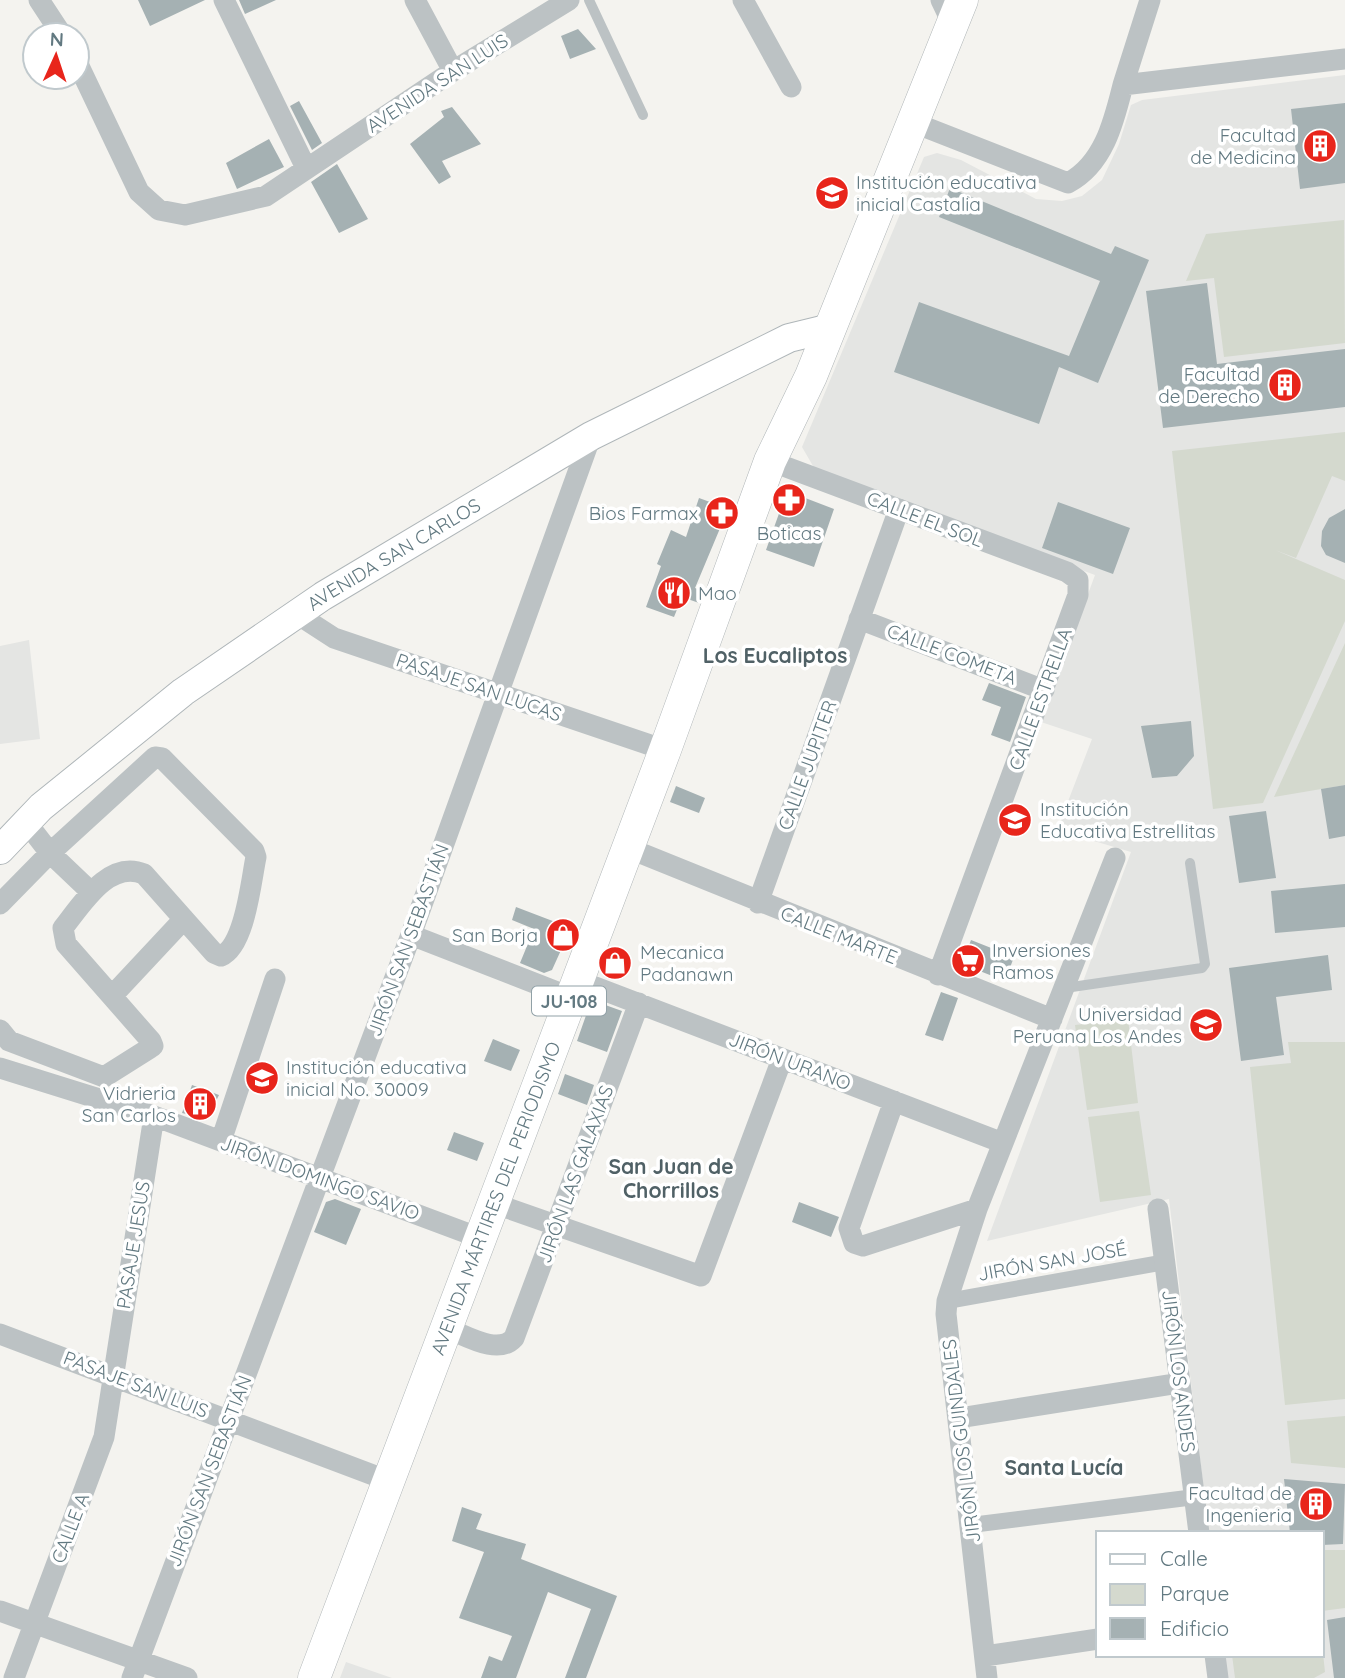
<svg xmlns="http://www.w3.org/2000/svg" width="1345" height="1678" font-family="Quicksand,sans-serif">
  <style>
    .built { fill: #e4e5e3 }
    .green { fill: #d4d9ce }
    .building { fill: #a5b1b3 }
    .lines { fill: none; stroke-linecap: round; stroke-linejoin: round }
    .secondary-casing { stroke: #afb6b9; stroke-width: 30 }
    .primary-casing { stroke: #b0b6b8; stroke-width: 33 }
    .service { stroke: #bcc2c4; stroke-width: 10 }
    .pedestrian { stroke: #bcc2c4; stroke-width: 16 }
    .minor { stroke: #bcc2c4; stroke-width: 21 }
    .secondary { stroke: #fff; stroke-width: 28 }
    .primary { stroke: #fff; stroke-width: 32 }
    .labels { text-anchor: middle; dominant-baseline: central; stroke-width: 7; stroke-linejoin: round; paint-order: stroke }
    .shield { fill: #fff; stroke: #91a1a7; stroke-width: 2 }
    .shield-label { font-size: 18px; font-weight: bold; fill: #627981 }
    .street-label { font-size: 19px; fill: #627981; stroke: #fff }
    .poi-label { font-size: 19px; fill: #627981; stroke: #fff; text-anchor: end }
    .neighbourhood-label { font-size: 21px; font-weight: bold; fill: #506166; stroke: #fff }
  </style>
  <rect width="100%" height="100%" fill="#f4f3ef"/>
  <path class="built" d="M1345 75V1678H1226L1223 1655H1322V1533H1209L1169 1199 987 1241 1131 852 1057 830 1092 739 1041 722 1095 575 827 477 813 466 802 447 924 157 937 153 961 160 1036 199 1062 201 1082 196 1102 180 1119 144 1131 105 1142 100Z
    M29 640 40 739 0 744V646Z
    M346 1662 392 1678H340Z"/>
  <path class="green" d="M1344 220 1345 343 1224 357 1214 278 1186 281 1206 234Z
    M1345 432V481L1332 476 1296 558 1275 550 1345 580V621L1263 803 1213 809 1172 451Z
    M1345 643V785L1274 797Z
    M1128 1019 1138 1103 1087 1110 1075 1025Z
    M1288 1042H1345V1399L1285 1405 1250 1067 1291 1063Z
    M1139 1111 1151 1195 1100 1202 1088 1117Z
    M1345 1416V1468L1291 1463 1287 1421Z
    M1322 1550H1345V1608L1322 1611Z
    M1322 1644 1325 1672 1314 1678H1235L1232 1655H1322Z"/>
  <path class="building" d="M138 0H205L150 26Z
    M239 0H276L245 14Z
    M578 29 596 49 570 59 561 36Z
    M299 101 322 143 312 150 290 106Z
    M1345 103V183L1300 189 1291 109Z
    M452 107 481 144 442 161 451 177 439 184 410 144 444 117 441 111Z
    M269 139 284 167 237 189 226 163Z
    M337 164 368 219 339 233 311 182Z
    M950 188 1111 254 1115 246 1149 260 1098 383 1059 367 1039 424 894 372 919 302 1069 356 1100 281 939 217Z
    M1207 283 1217 364 1345 349V407L1163 428 1146 291Z
    M787 491 834 509 814 567 766 550Z
    M699 498 721 506 726 514 695 588 703 591 699 603 682 597 674 617 646 607 661 566 657 564 671 530 686 537Z
    M1058 502 1130 528 1113 574 1042 548Z
    M1345 509V563L1326 555 1321 546 1322 531 1329 518Z
    M989 683 1026 697 1010 742 991 735 1001 707 982 700Z
    M1191 721 1194 756 1177 776 1152 778 1141 726Z
    M1345 785V836L1329 839 1321 789Z
    M676 786 705 798 699 813 670 802Z
    M1266 811 1276 878 1239 883 1229 816Z
    M1345 884V927L1275 933 1271 891Z
    M516 907 571 928 552 970 544 973 520 963 534 929 512 920Z
    M971 940 1014 957 1005 981 962 964Z
    M1328 955 1332 990 1276 997 1284 1055 1241 1061 1229 968Z
    M941 992 958 998 943 1041 925 1035Z
    M597 1002 622 1011 607 1052 577 1041 590 1004Z
    M493 1039 520 1050 511 1071 484 1061Z
    M565 1074 594 1085 587 1105 558 1094Z
    M192 1085 219 1095 207 1119 182 1113Z
    M454 1132 484 1143 477 1161 447 1150Z
    M335 1199 361 1209 346 1245 314 1232 326 1202Z
    M799 1202 839 1217 831 1237 792 1222Z
    M1284 1479 1345 1484 1343 1544 1322 1545V1533H1290Z
    M462 1507 482 1514 476 1529 526 1544 521 1559 617 1596 586 1678H565L591 1609 548 1592 516 1678H481L489 1656 502 1661 512 1636 459 1618 484 1552 452 1541Z
    M1345 1617V1678H1334L1327 1620Z"/>
  <g class="lines">
    <g class="secondary-casing">
      <g id="secondary">
        <path id="s1" d="M0 850 41 807 183 692 323 596 591 436 789 338 830 328"/>
      </g>
    </g>
    <g class="primary-casing">
      <g id="primary">
        <path id="s2" d="M314 1678 665 750 770 461 811 376 962 0"/>
      </g>
    </g>
    <path class="service" d="M589 0 643 115
      M1065 988 1202 968 1205 964 1190 863"/>
    <path class="pedestrian" d="M947 1301 1165 1262
      M971 1525 1195 1497"/>
    <path class="minor" d="M39 0 62 35
      M224 0 306 168
      M415 0 453 71
      M743 0 791 87
      M941 0 952 23
      M77 62 139 192 159 210 185 215 266 196 453 71 569 0
      M1123 85 1150 0
      M912 122 1068 183C1104 164 1114 121 1123 85L1345 59
      M770 461 1067 572 1078 580V595L938 975
      M297 614 334 638 665 750
      M859 619 1044 690
      M26 822 50 853 91 892
      M628 848 1052 1019
      M758 903 899 509
      M0 904 50 853 155 757 162 758 254 851 256 857C251 881 245 946 221 956L214 953 144 874C109 859 82 904 63 928L66 944 151 1041 153 1046 150 1048 104 1077 9 1041 0 1030
      M411 935 570 997
      M577 980 1003 1143
      M112 996 184 919
      M0 1068 154 1116 480 1238
      M894 1101 849 1228 854 1243 863 1246 977 1209
      M221 1141 275 979
      M493 1203 701 1276 782 1059
      M1158 1209 1199 1533
      M446 1328C465 1335 498 1356 514 1338L639 1003
      M0 1334 389 1481
      M959 1418 1180 1383
      M0 1611 187 1678
      M1215 1655 1218 1678
      M985 1656 1098 1639
      M14 1678 104 1437 154 1116
      M132 1678 411 935 591 436
      M987 1678 946 1314 947 1301 977 1209 1115 858"/>
    <use href="#secondary" class="secondary"/>
    <use href="#primary" class="primary"/>
  </g>
  <defs>
    <g id="building-disc" transform="scale(1.75)"><circle r="9.5" fill="#e8251b" stroke="#fff"/><path d="M-4-6H4V6H1V3H-1V6H-4ZM-2.5-4.3h1.7v1.8h-1.7ZM.8-4.3h1.7v1.8H.8ZM-2.5-1h1.7V.8h-1.7ZM.8-1h1.7V.8H.8Z" fill="#fff"/></g>
    <g id="school-disc" transform="scale(1.75)"><circle r="9.5" fill="#e8251b" stroke="#fff"/><path d="M0-5L7-2L0 1L-7-2ZM-4 1L0 2.5L4 1V4Q0 6-4 4Z" fill="#fff"/></g>
    <g id="pharmacy-disc" transform="scale(1.75)"><circle r="9.5" fill="#e8251b" stroke="#fff"/><path d="M-2-6h4v4h4v4h-4v4h-4v-4h-4v-4h4Z" fill="#fff"/></g>
    <g id="restaurant-disc" transform="scale(1.75)"><circle r="9.5" fill="#e8251b" stroke="#fff"/><path d="M-5-6h1v4h1v-4h1v4h1v-4h1v5L-1.5 .5V6h-2V.5L-5-1ZM5-6V6H3V1.5H1.5Q1.5-4 5-6Z" fill="#fff"/></g>
    <g id="shop-disc" transform="scale(1.75)"><circle r="9.5" fill="#e8251b" stroke="#fff"/><path d="M-5-2.5h2.3a2.7 3.5 0 0 1 5.4 0H5L5.5 6h-11ZM-1.5-2.5h3a1.5 2.3 0 0 0-3 0Z" fill="#fff"/></g>
    <g id="supermarket-disc" transform="scale(1.75)"><circle r="9.5" fill="#e8251b" stroke="#fff"/><path d="M-6-5.5h2.5l.6 2H6L4.5 2H-2.5L-4.4-4H-6ZM-1.5 3.2a1.3 1.3 0 1 0 .1 0ZM3 3.2a1.3 1.3 0 1 0 .1 0Z" fill="#fff"/></g>
    <g id="university-disc" transform="scale(1.75)"><circle r="9.5" fill="#e8251b" stroke="#fff"/><path d="M0-5L7-2L0 1L-7-2ZM-4 1L0 2.5L4 1V4Q0 6-4 4Z" fill="#fff"/></g>
  </defs>
  <g fill-rule="evenodd">
    <use href="#building-disc" x="1320" y="146"/>
    <use href="#school-disc" x="832" y="193"/>
    <use href="#building-disc" x="1285" y="385"/>
    <use href="#pharmacy-disc" x="789" y="500"/>
    <use href="#pharmacy-disc" x="722" y="513"/>
    <use href="#restaurant-disc" x="674" y="593"/>
    <use href="#school-disc" x="1015" y="820"/>
    <use href="#shop-disc" x="563" y="935"/>
    <use href="#supermarket-disc" x="968" y="961"/>
    <use href="#shop-disc" x="615" y="963"/>
    <use href="#university-disc" x="1206" y="1025"/>
    <use href="#school-disc" x="262" y="1078"/>
    <use href="#building-disc" x="200" y="1104"/>
    <use href="#building-disc" x="1316" y="1504"/>
  </g>
  <g class="labels">
    <rect class="shield" x="532" y="986.5" width="74" height="29" rx="5"/>
    <g class="shield-label">
      <text x="569" y="1001">JU-108</text>
    </g>
    <g class="street-label">
      <text transform="translate(437 83) rotate(-33)">AVENIDA SAN LUIS</text>
      <text transform="translate(925 519) rotate(21)">CALLE EL SOL</text>
      <text stroke="none"><textPath href="#s1" startOffset="494">AVENIDA SAN CARLOS</textPath></text>
      <text transform="translate(952 654) rotate(21)">CALLE COMETA</text>
      <text transform="translate(479 687) rotate(19)">PASAJE SAN LUCAS</text>
      <text transform="translate(1040 699) rotate(-70)">CALLE ESTRELLA</text>
      <text transform="translate(807 765) rotate(-70)">CALLE JUPITER</text>
      <text transform="translate(839 935) rotate(22)">CALLE MARTE</text>
      <text transform="translate(408 940) rotate(-70)">JIRÓN SAN SEBASTIÁN</text>
      <text transform="translate(790 1061) rotate(21)">JIRÓN URANO</text>
      <text transform="translate(575 1174) rotate(-70)">JIRÓN LAS GALAXIAS</text>
      <text transform="translate(320 1178) rotate(20)">JIRÓN DOMINGO SAVIO</text>
      <text stroke="none"><textPath href="#s2" startOffset="513">AVENIDA MÁRTIRES DEL PERIODISMO</textPath></text>
      <text transform="translate(133 1245) rotate(-81)">PASAJE JESUS</text>
      <text transform="translate(1052 1261) rotate(-10)">JIRÓN SAN JOSÉ</text>
      <text transform="translate(1179 1371) rotate(83)">JIRÓN LOS ANDES</text>
      <text transform="translate(136 1384) rotate(21)">PASAJE SAN LUIS</text>
      <text transform="translate(961 1441) rotate(-97)">JIRÓN LOS GUINDALES</text>
      <text transform="translate(209 1471) rotate(-69)">JIRÓN SAN SEBASTIÁN</text>
      <text transform="translate(70 1528) rotate(-69)">CALLE A</text>
    </g>
    <g class="poi-label">
      <text x="1296" y="135">Facultad<tspan x="1296" dy="22">de Medicina</tspan></text>
      <text x="856" y="182" text-anchor="start">Institución educativa<tspan x="856" dy="22">inicial Castalia</tspan></text>
      <text x="1260" y="374">Facultad<tspan x="1260" dy="22">de Derecho</tspan></text>
      <text x="698" y="513">Bios Farmax</text>
      <text x="789" y="533" text-anchor="middle">Boticas</text>
      <text x="698" y="593" text-anchor="start">Mao</text>
      <text x="1040" y="809" text-anchor="start">Institución<tspan x="1040" dy="22">Educativa Estrellitas</tspan></text>
      <text x="538" y="935">San Borja</text>
      <text x="992" y="950" text-anchor="start">Inversiones<tspan x="992" dy="22">Ramos</tspan></text>
      <text x="640" y="952" text-anchor="start">Mecanica<tspan x="640" dy="22">Padanawn</tspan></text>
      <text x="1182" y="1014">Universidad<tspan x="1182" dy="22">Peruana Los Andes</tspan></text>
      <text x="286" y="1067" text-anchor="start">Institución educativa<tspan x="286" dy="22">inicial No. 30009</tspan></text>
      <text x="176" y="1093">Vidrieria<tspan x="176" dy="22">San Carlos</tspan></text>
      <text x="1292" y="1493">Facultad de<tspan x="1292" dy="22">Ingenieria</tspan></text>
    </g>
    <g class="neighbourhood-label">
      <text x="775" y="655">Los Eucaliptos</text>
      <text x="671" y="1166">San Juan de<tspan x="671" dy="24">Chorrillos</tspan></text>
      <text x="1064" y="1467">Santa Lucía</text>
    </g>
  </g>
  <rect x="1096" y="1531" width="228" height="126" fill="#ffffff" stroke="#c0c9cd" stroke-width="2"/>
  <rect x="1110" y="1554" width="35" height="10" fill="#ffffff" stroke="#c0c9cd" stroke-width="2"/>
  <text x="1160" y="1566" font-size="21" fill="#627981">Calle</text>
  <rect x="1110" y="1584" width="35" height="21" fill="#d4d9ce" stroke="#c0c9cd" stroke-width="2"/>
  <text x="1160" y="1601" font-size="21" fill="#627981">Parque</text>
  <rect x="1110" y="1618" width="35" height="21" fill="#a5b1b3" stroke="#c0c9cd" stroke-width="2"/>
  <text x="1160" y="1636" font-size="21" fill="#627981">Edificio</text>
  <g transform="translate(56 56) rotate(3)"><circle r="33" fill="#ffffff" stroke="#c0c9cd" stroke-width="2"/>
  <path d="M0-5L12 26L0 18L-12 26Z" fill="#e8251b"/>
  <text y="-10" font-size="19" font-weight="bold" text-anchor="middle" fill="#627981">N</text>
  </g>
</svg>
